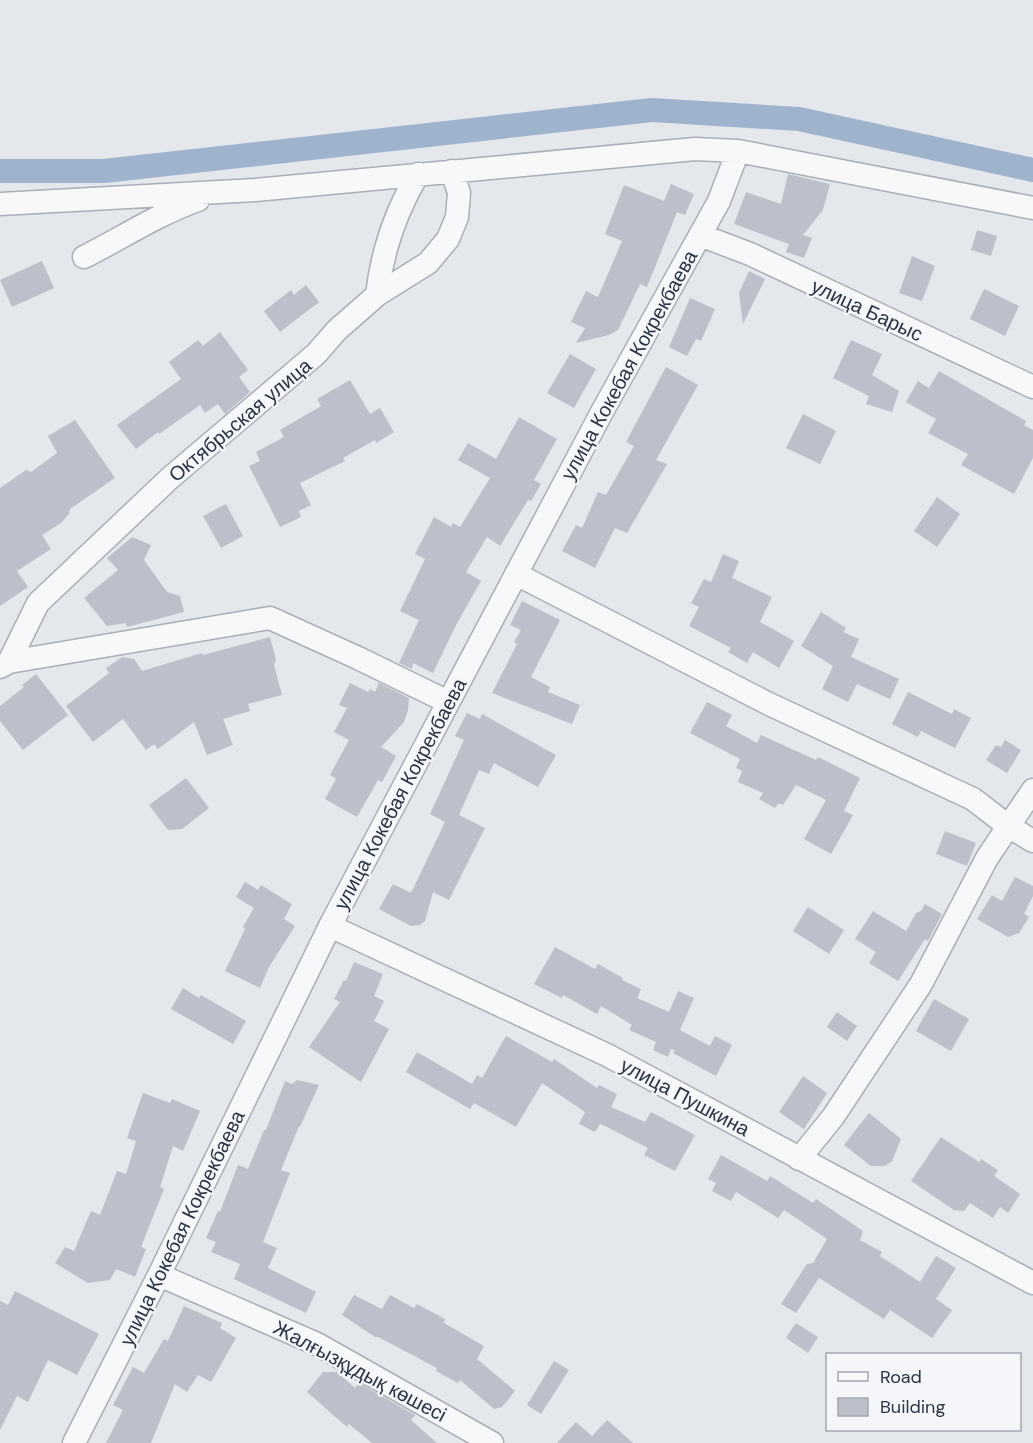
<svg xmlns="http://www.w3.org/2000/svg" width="1033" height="1443" font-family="'DM Sans',sans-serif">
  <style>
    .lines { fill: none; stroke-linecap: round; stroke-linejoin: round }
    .canal { stroke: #9fb4cc; stroke-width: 24 }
    .building { fill: #bbc0ca }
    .street-casing { stroke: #a9aeb7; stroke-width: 25 }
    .street { stroke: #f7f8fa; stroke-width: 22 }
    .labels { text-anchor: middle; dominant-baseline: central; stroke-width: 4.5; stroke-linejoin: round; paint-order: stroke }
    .street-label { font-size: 20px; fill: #2b3445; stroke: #f4f6f9 }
  </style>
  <rect width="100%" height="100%" fill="#e4e7ec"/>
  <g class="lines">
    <path class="canal" d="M0 171H104L652 110 799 119 1033 170"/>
  </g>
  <path class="building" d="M788 174 830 184 823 210 803 235 812 238 804 258 786 252 789 244 734 224 746 192 781 204Z
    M671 184 694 194 685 215 677 212 647 287 640 284 618 330 609 335 576 343 585 328 571 322 586 291 598 297 622 241 605 234 624 185 664 201Z
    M977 230 997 236 991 256 971 250Z
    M912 256 935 266 922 301 899 293Z
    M42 261 54 288 12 307 0 280Z
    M749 271 765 279 743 324 739 293Z
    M306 285 319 302 280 332 264 311 291 290 294 295Z
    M984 289 1019 306 1005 336 970 319Z
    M690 298 715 309 701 341 696 339 687 356 669 347Z
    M220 332 248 370 239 377 250 392 225 414 218 404 205 413 200 405 159 434 158 432 136 449 117 425 181 379 169 362 198 340 203 346Z
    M851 340 882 354 872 375 899 391 892 412 866 404 869 396 833 378Z
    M570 354 596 369 574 408 547 393Z
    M666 367 698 385 656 460 667 464 627 533 615 528 595 568 562 551 576 525 582 528 598 492 606 495 634 446 626 442Z
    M939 371 1026 421 1024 425 1033 430V458L1014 494 961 465 968 454 928 433 936 419 906 402 918 381 929 388Z
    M350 380 370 414 380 408 394 432 376 443 375 440 343 458 345 461 300 483 311 505 299 511 301 517 280 527 249 466 260 461 256 452 284 437 280 430 321 406 317 399Z
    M803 414 836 431 820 464 786 448Z
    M519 417 557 439 534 480 541 484 531 501 528 500 500 546 487 537 466 572 481 581 456 625 433 673 413 663 412 669 399 663 419 620 400 611 425 559 415 554 434 517 451 527 453 523 460 527 490 478 458 460 468 443 496 459Z
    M75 420 115 478 70 509 69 514 61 523 42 535 51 549 17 571 28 587 0 606V488L26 470 31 472 57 453 48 436Z
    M937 497 960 514 937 547 914 531Z
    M226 504 243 536 221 548 203 516Z
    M132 537 151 545 144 560 167 592 180 596 184 612 127 627 126 623 107 626 84 598 118 570 107 558Z
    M723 554 739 561 732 578 772 597 760 622 794 641 779 668 753 652 747 663 728 652 731 648 689 626 699 607 691 603 704 579 711 582Z
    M522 601 560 620 531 677 550 687 548 692 580 705 572 724 492 693 517 644 514 642 521 630 510 625Z
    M821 612 846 628 843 632 859 639 851 657 899 679 890 699 857 684 848 702 822 689 833 666 801 646Z
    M270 637 276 660 274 665 282 695 248 704 250 711 223 719 233 745 207 755 194 722 158 749 154 744 146 750 123 719 93 742 66 706 109 673 106 668 122 657 134 659 142 671 202 653 203 655Z
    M36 674 68 715 23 750 0 721V706L24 687 22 685Z
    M350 683 368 692 370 689 375 692 379 683 409 698 408 710 404 722 381 747 396 756 382 782 378 780 357 817 325 799 336 779 330 775 349 740 334 732 347 708 339 705Z
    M908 692 952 714 954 709 971 718 955 748 921 731 918 737 892 724Z
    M707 702 732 715 726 726 757 743 761 735 816 760 818 757 860 778 844 811 853 815 831 854 804 839 826 800 796 785 783 805 779 803 775 808 759 799 763 793 738 782 742 771 736 768 740 759 690 733Z
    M467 713 480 719 482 714 556 755 538 787 494 763 489 774 479 770 459 815 485 828 449 900 433 892 425 921 420 925 411 926 379 909 393 884 411 893 445 822 430 814 464 740 455 736Z
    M1005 740 1021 750 1007 773 986 760 996 745 1001 747Z
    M186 778 209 808 182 829 168 830 149 805Z
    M945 831 976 843 967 866 936 854Z
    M1015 877 1033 886V896L1024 914 1029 917 1019 933 1008 937 977 919 992 895 1002 901Z
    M245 882 258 890 261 885 292 904 284 919 295 926 269 967 260 988 225 971 245 929 243 927 254 908 236 897Z
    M925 904 942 914 928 941 925 939 898 981 869 963 876 952 855 939 873 911 906 931 916 913 921 911Z
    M808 907 844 930 829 954 793 931Z
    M555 947 595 969 598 964 623 978 622 980 641 989 637 998 669 1012 678 991 694 998 680 1030 710 1046 715 1036 732 1045 716 1076 673 1053 675 1050 671 1049 668 1057 653 1050 656 1042 629 1030 632 1025 601 1006 597 1014 563 995 562 998 534 984Z
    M354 962 383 974 374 996 384 1001 374 1021 389 1029 361 1082 309 1047 340 1002 334 999 344 980 346 981Z
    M183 988 199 998 201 995 246 1021 233 1044 171 1009Z
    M934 999 969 1019 951 1051 916 1031Z
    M837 1012 857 1026 847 1041 827 1027Z
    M506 1036 552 1062 554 1059 597 1088 599 1085 617 1094 611 1107 645 1122 651 1112 695 1135 675 1171 644 1155 648 1148 607 1127 600 1124 595 1132 579 1124 585 1112 542 1083 516 1127 474 1103 470 1109 406 1072 417 1052 472 1084 477 1075 482 1078Z
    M803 1076 827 1093 804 1129 779 1112Z
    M297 1080 319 1085 300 1127 299 1126 281 1170 290 1173 263 1242 277 1248 268 1268 316 1292 306 1313 234 1279 240 1264 211 1252 216 1242 206 1238 218 1211 220 1212 238 1165 248 1169 264 1130H266L285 1081 292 1084Z
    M143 1093 170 1103 172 1099 200 1111 183 1151 173 1146 160 1187 164 1189 141 1247 146 1249 135 1277 116 1269 110 1280 88 1283 55 1263 65 1247 74 1251 91 1211 100 1215 117 1171 126 1174 136 1141 127 1138Z
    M869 1113 901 1139 892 1161 885 1166H871L844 1145Z
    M941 1137 979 1162 981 1159 998 1170 994 1176 1020 1194 1008 1213 1000 1207 993 1218 970 1203 964 1211 954 1210 911 1181Z
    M721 1155 767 1181 770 1176 813 1203 816 1199 863 1231 860 1240 882 1252 880 1256 920 1282 936 1256 956 1268 936 1299 952 1310 932 1338 890 1310 884 1319 819 1278 796 1313 781 1304 807 1264 813 1263 827 1239 784 1210 778 1218 736 1192 731 1201 712 1191 716 1183 708 1179Z
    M15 1291 99 1334 77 1375 48 1360 28 1402 17 1396 0 1430V1301L8 1305Z
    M354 1295 382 1309 390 1295 414 1308 417 1304 445 1319 444 1323 484 1346 477 1359 515 1391 502 1407 494 1409 460 1380 458 1383 436 1371 437 1368 378 1337H375L342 1315Z
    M184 1306 222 1323 220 1328 236 1338 211 1382 198 1375 187 1392 175 1384 151 1443H106L123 1410 113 1405 133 1367 144 1373 164 1339 168 1341Z
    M796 1323 818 1337 808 1353 786 1338Z
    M554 1361 569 1370 541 1414 527 1405Z
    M323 1372H337L355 1388 359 1383 415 1415 411 1420 437 1443H372L349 1424 347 1427 307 1392Z
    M607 1420 633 1443H557L576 1422 592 1436Z"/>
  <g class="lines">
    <g class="street-casing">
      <path id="street" d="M0 204 255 190 695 149 738 151 1033 208
        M700 235 750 254 1033 387
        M84 257C122 238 158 214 198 200
        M377 295C382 252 396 211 418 174
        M516 574 769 704 973 799 1008 826 1033 841
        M9 662 270 618 358 658 448 702
        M0 667 9 662 38 603 170 478 316 354 337 330 377 295 428 263 448 239 457 217 459 193 452 171
        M330 926 607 1055 1033 1283
        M799 1159 833 1117 921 984 987 858 1033 790
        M159 1275 317 1344 492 1443
        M74 1443 159 1275 330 926 603 410 719 201 738 151"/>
    </g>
    <use href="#street" class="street"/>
  </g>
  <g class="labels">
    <g class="street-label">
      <text transform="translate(867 310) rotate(25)">улица Барыс</text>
      <text transform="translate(629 365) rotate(-61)">улица Кокебая Кокрекбаева</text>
      <text transform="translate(240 420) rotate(-40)">Октябрьская улица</text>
      <text transform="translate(400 794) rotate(-62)">улица Кокебая Кокрекбаева</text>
      <text transform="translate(685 1097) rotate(28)">улица Пушкина</text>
      <text transform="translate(182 1228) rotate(-64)">улица Кокебая Кокрекбаева</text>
      <text transform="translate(360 1371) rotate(28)">Жалғызқұдық көшесі</text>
    </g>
  </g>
  <rect x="826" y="1353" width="195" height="78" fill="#f4f6f9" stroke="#a4a8b1" stroke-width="1.5"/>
  <rect x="838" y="1372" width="30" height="9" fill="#f7f8fa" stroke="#a4a8b1" stroke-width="1.5"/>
  <text x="880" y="1383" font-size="18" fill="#2b3445">Road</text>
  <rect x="838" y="1398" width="30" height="18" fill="#bbc0ca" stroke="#a4a8b1" stroke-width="1.5"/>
  <text x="880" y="1413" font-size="18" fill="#2b3445">Building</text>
</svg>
